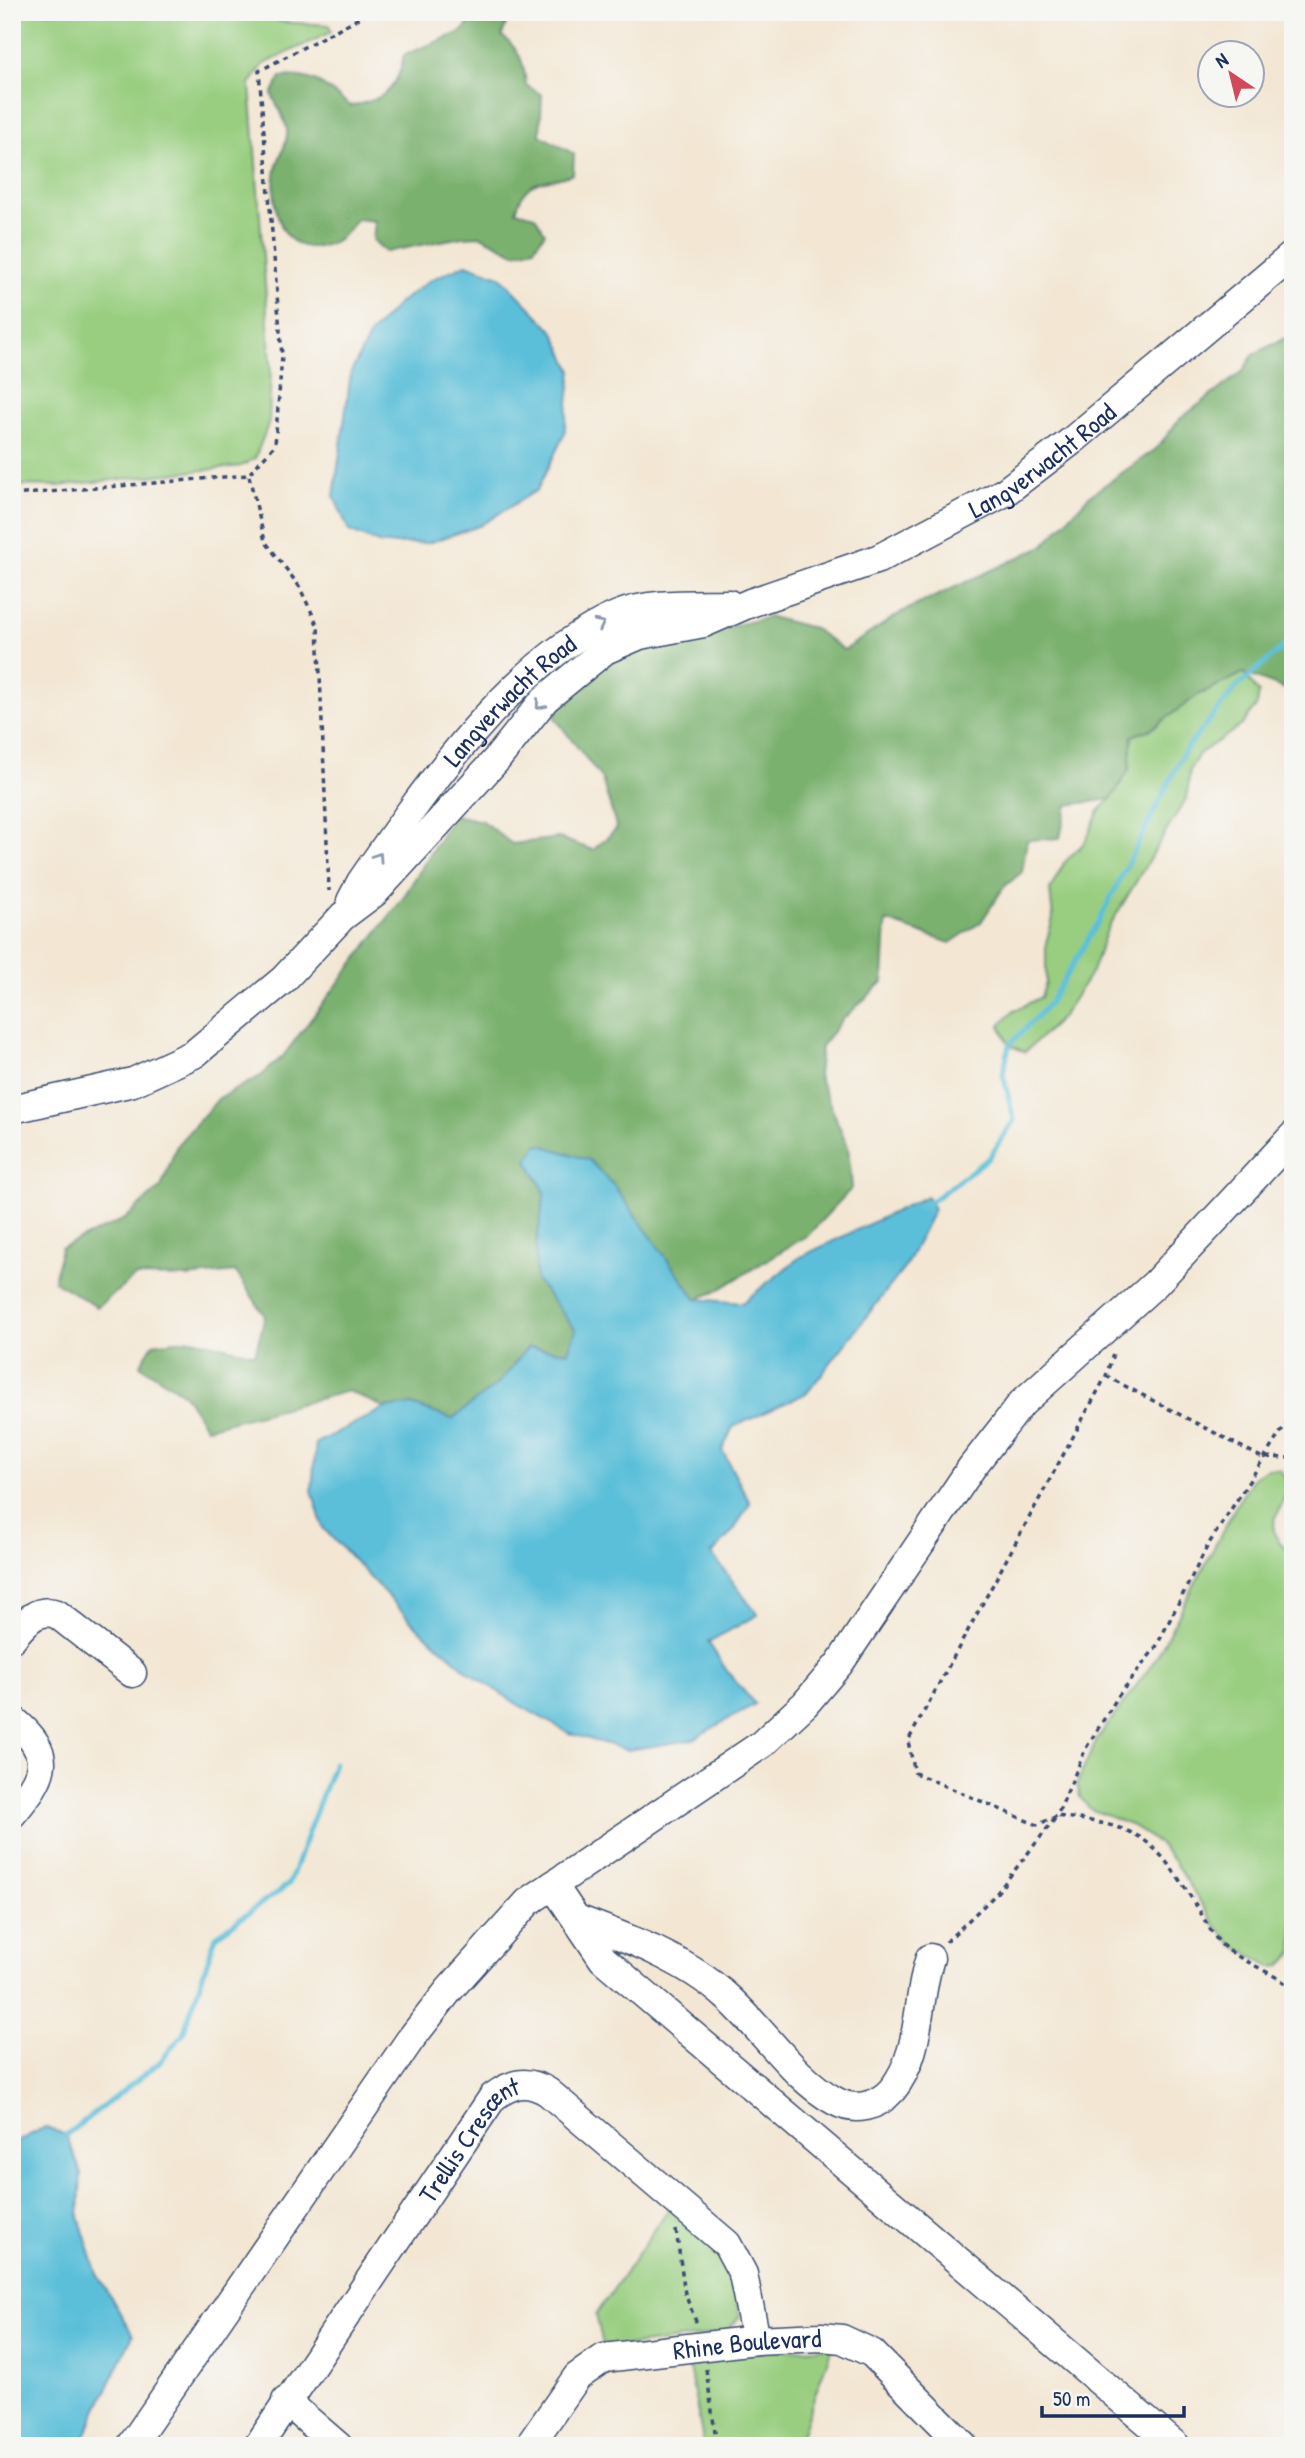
<svg xmlns="http://www.w3.org/2000/svg" width="1305" height="2458" font-family="'Patrick Hand',sans-serif">
  <style>
    .green { fill: #99ce80; stroke: #5a7e6f; stroke-width: 2 }
    .forest { fill: #7ab16e; stroke: #4a7066; stroke-width: 2 }
    .water { fill: #5bbfd9; stroke: #3b779c; stroke-width: 2 }
    .lines { fill: none; stroke-linecap: round; stroke-linejoin: round }
    .stream { stroke: #5bbfd9; stroke-width: 5 }
    .minor-casing { stroke: #3b4b70; stroke-width: 31 }
    .path { stroke: #3b4b70; stroke-width: 3.5; stroke-dasharray: 5 5; stroke-linecap: butt }
    .minor { stroke: #fff; stroke-width: 28 }
    .oneway { stroke: #8d97ae }
    .labels { text-anchor: middle; dominant-baseline: central; stroke-width: 5; stroke-linejoin: round; paint-order: stroke }
    .street-label { font-size: 26px; fill: #1b2f5e; stroke: #f6f6f2 }
  </style>
  <rect width="100%" height="100%" fill="#f6f6f2"/>
  <filter id="ink" filterUnits="userSpaceOnUse"><feTurbulence type="fractalNoise" baseFrequency=".0143" numOctaves="2"/><feDisplacementMap in="SourceGraphic" scale="14" xChannelSelector="R" yChannelSelector="G"/><feConvolveMatrix kernelMatrix="1 2 1 2 8 2 1 2 1" color-interpolation-filters="sRGB"/></filter>
  <filter id="wash" filterUnits="userSpaceOnUse"><feTurbulence type="fractalNoise" baseFrequency=".00686" numOctaves="4" result="noise"/><feDisplacementMap in="SourceGraphic" scale="28" xChannelSelector="R" yChannelSelector="G"/><feGaussianBlur stdDeviation="1.57" result="paint"/><feColorMatrix in="noise" values="0 0 0 0 0 0 0 0 0 0 0 0 0 0 0 0 0 1.4 0 .05"/><feComposite in="paint" operator="in"/></filter>
  <g filter="url(#wash)">
    <rect width="100%" height="100%" fill="#f3e7d4"/>
    <path class="green" d="M12 12H264L281 22 329 25 331 32 264 64 250 84 271 364 269 422 255 458 241 466 58 486 12 485Z
      M1243 673 1259 693 1257 705 1242 725 1199 754 1190 769 1187 797 1107 930 1092 971 1062 1017 1025 1052 1009 1045 1000 1025 1012 1012 1041 997 1046 983V943L1053 918 1050 890 1064 863 1085 842 1099 811 1111 799 1129 770 1132 736 1151 729 1198 695Z
      M1266 1469 1280 1470C1305 1502 1245 1524 1293 1552V1953L1281 1966 1272 1967 1233 1945 1216 1926 1173 1860 1158 1843 1133 1826 1090 1809 1080 1797 1077 1783 1096 1741 1155 1660 1238 1502 1253 1479Z
      M670 2207 724 2255 740 2316 726 2333 604 2349 596 2315Z
      M832 2347 797 2446H704L687 2357Z"/>
    <path class="forest" d="M481 12H522L508 17 502 36C520 50 524 62 526 85L542 95 540 135 574 154 573 174C544 185 526 175 516 211L535 216 545 233 534 248 515 253 481 236 462 237 386 252 373 240 375 221 356 219C345 236 336 245 314 247 275 249 270 193 277 165 280 155 289 140 287 129 285 118 276 105 272 94L281 77C317 74 324 87 351 106 384 100 398 89 404 55L461 32Z
      M1293 334V692L1243 673 1198 695 1151 729 1132 736 1129 770 1111 799 1067 805 1060 838 1027 840 1022 872 1004 887 981 922 950 943 886 921 883 982 843 1019 821 1046 818 1076 848 1147 852 1188 809 1234 715 1292 696 1299 663 1254 527 1160 545 1192 536 1247V1280L577 1330 568 1352 528 1347 499 1383 452 1419 411 1405 385 1408 348 1391 206 1428 184 1394 140 1365 153 1344 193 1339 255 1354 265 1316 236 1272 186 1277 136 1276 97 1307 54 1281 61 1248 125 1219 161 1187 177 1145 219 1098 261 1076 283 1056 403 898 454 815 482 821 512 844 559 838 593 850 617 829 602 779 555 718 568 677 615 643 711 631 770 617 813 628 844 650 902 612 1043 546 1089 496 1156 449 1180 419 1242 372 1254 354Z"/>
    <path class="water" d="M466 264 500 276 554 332 572 371 564 435 537 490 479 526 428 543 381 544 349 531 334 496 351 372 371 333 399 303 430 280Z
      M538 1144 589 1160 614 1186 696 1299 742 1303 800 1257 927 1196 934 1209 905 1267 807 1393 733 1427 722 1450 750 1503 734 1530 712 1554 758 1615 708 1642 729 1674 755 1704 691 1740 627 1750 569 1733 517 1704 470 1673 417 1627 323 1528 312 1490 316 1443 385 1408 411 1405 452 1419 499 1383 528 1347 568 1352 576 1330 536 1280V1247L545 1192 527 1160Z
      M45 2127 66 2135 81 2171 79 2217 97 2274 133 2335 80 2446H12V2144Z"/>
    <g class="lines">
      <path class="stream" d="M930 1202 989 1158 1014 1120 1003 1074 1009 1045 1049 1004 1099 921 1185 750 1236 688 1293 638
        M66 2135 159 2063 183 2034 216 1936 289 1884 334 1763"/>
    </g>
  </g>
  <g filter="url(#ink)">
    <g class="lines">
      <g class="minor-casing">
        <g id="minor">
          <path id="s1" d="M351 901 361 882C422 793 515 658 618 615 650 602 694 605 729 604"/>
          <path id="s2" d="M12 1109 133 1082 194 1054 283 980 343 916 375 892 497 759 545 699 605 650 640 635 704 623 750 603 878 559 1005 492 1073 440 1293 255"/>
          <path d="M12 1638C25 1623 36 1607 57 1614L132 1673"/>
          <path d="M12 1719C56 1755 45 1775 12 1814"/>
          <path d="M553 1885 603 1959 1176 2446"/>
          <path d="M577 1919C628 1938 687 1960 727 1997 762 2028 794 2079 835 2101 855 2112 877 2107 892 2090 922 2054 916 2000 930 1958"/>
          <path d="M286 2401 338 2446"/>
          <path d="M131 2446 410 2040 449 1990 528 1902 762 1744 805 1704 839 1664 972 1467 1022 1403 1155 1284 1293 1136"/>
          <path id="s3" d="M258 2446 493 2097C512 2083 526 2079 548 2092L727 2244 743 2274 756 2340"/>
          <path id="s4" d="M529 2446 577 2377 604 2358 756 2340 821 2337 842 2339 872 2353 964 2446"/>
        </g>
      </g>
      <path class="path" d="M249 476 265 541 299 586 318 626 329 891
        M12 495 248 475 275 445 282 356 259 71 370 12
        M1113 1354 1106 1376 908 1741 915 1773 1037 1825 1057 1816 1086 1748 1119 1695 1156 1647 1208 1545 1293 1413
        M1106 1376 1261 1457 1293 1458
        M946 1942 996 1894 1057 1816C1139 1827 1150 1833 1194 1902 1203 1915 1210 1932 1220 1943 1234 1958 1273 1972 1293 1989
        M676 2230 685 2294 697 2324
        M706 2369 717 2446"/>
      <use href="#minor" class="minor"/>
    </g>
    <defs><path id="oneway-chevron" d="M-2-3.5L2.5 0L-2 3.5" fill="none" stroke-width="1.6" stroke-linecap="round" stroke-linejoin="round" transform="scale(1.75)"/></defs>
    <g class="oneway">
      <use href="#oneway-chevron" transform="translate(600 624) rotate(-27)"/>
      <use href="#oneway-chevron" transform="translate(540 705) rotate(130)"/>
      <use href="#oneway-chevron" transform="translate(378 857) rotate(-56)"/>
    </g>
  </g>
  <g class="labels">
    <g class="street-label">
      <text stroke="none"><textPath href="#s2" startOffset="1250">Langverwacht Road</textPath></text>
      <text stroke="none"><textPath href="#s1" startOffset="257">Langverwacht Road</textPath></text>
      <text stroke="none"><textPath href="#s3" startOffset="373">Trellis Crescent</textPath></text>
      <text stroke="none"><textPath href="#s4" startOffset="261">Rhine Boulevard</textPath></text>
    </g>
  </g>
  <rect width="1305" height="2458" fill="none" stroke="#f6f6f2" stroke-width="42"/>
  <g transform="translate(1231 74) rotate(325)"><circle r="33" fill="#f6f6f2" stroke="#9ea6b7" stroke-width="2"/>
  <path d="M0-5L12 26L0 18L-12 26Z" fill="#d1495b"/>
  <text y="-10" font-size="19" font-weight="bold" text-anchor="middle" fill="#1b2f5e">N</text>
  </g>
  <path d="M1042 2406v10h142v-10" fill="none" stroke="#1b2f5e" stroke-width="3.5"/>
  <text x="1053" y="2406" font-size="21" fill="#1b2f5e" stroke="#f6f6f2" stroke-width="5" paint-order="stroke">50 m</text>
</svg>
